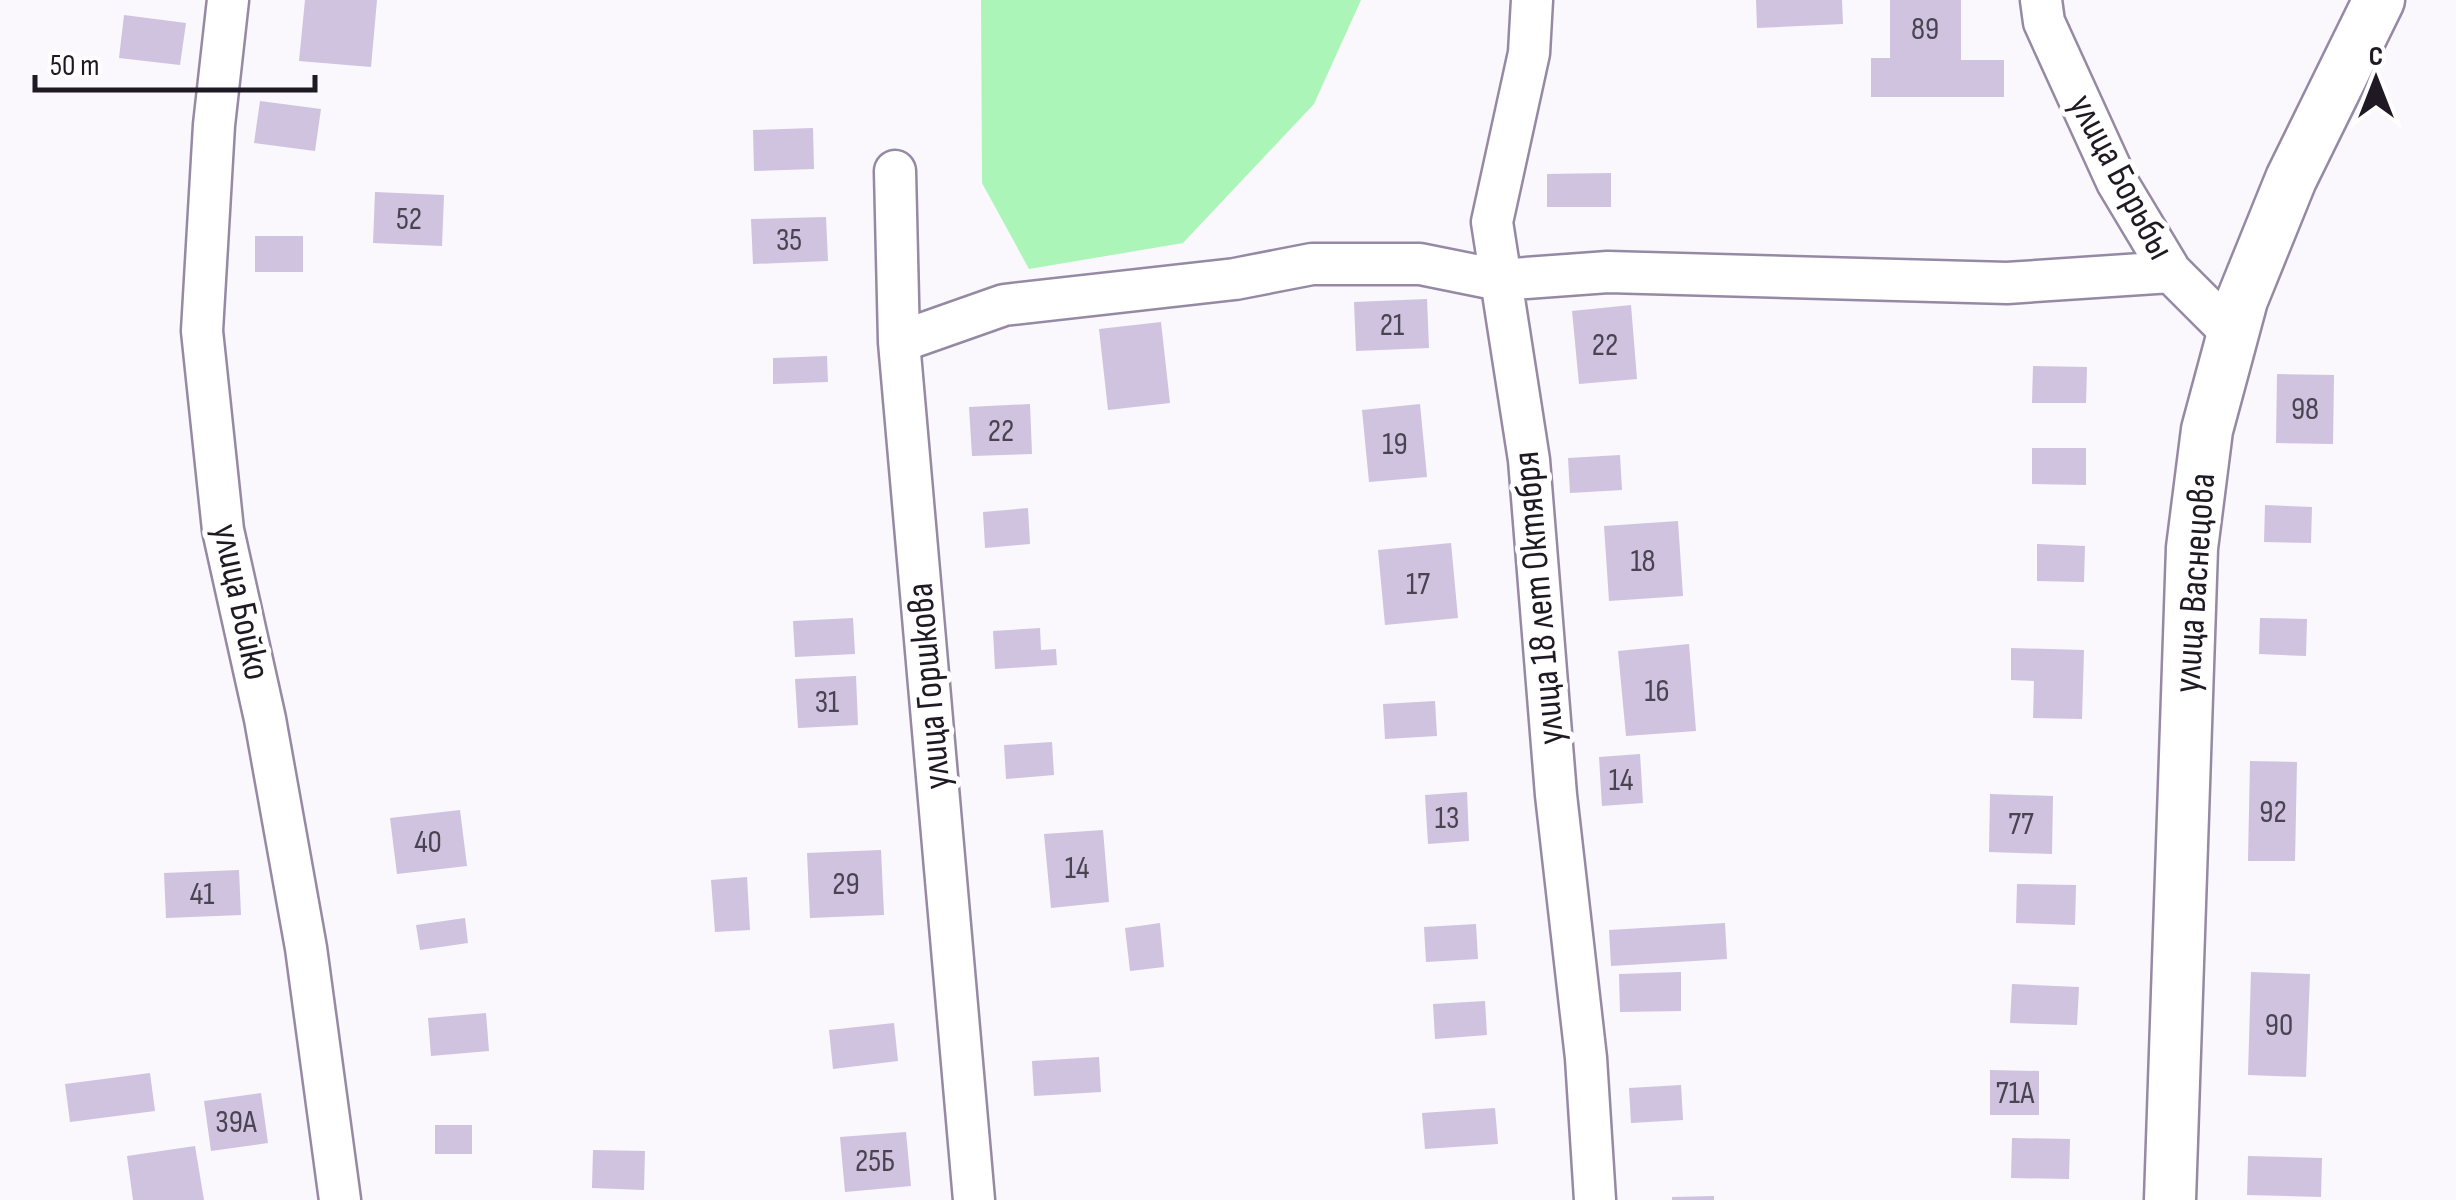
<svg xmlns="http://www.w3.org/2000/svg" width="2456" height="1200" font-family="'Sofia Sans Condensed',sans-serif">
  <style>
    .green { fill: #acf5b9 }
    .building { fill: #cfc3df }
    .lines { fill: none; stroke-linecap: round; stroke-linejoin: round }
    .minor-casing { stroke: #9589a4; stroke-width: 45 }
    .tertiary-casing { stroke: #9589a4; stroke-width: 55 }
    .minor { stroke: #fff; stroke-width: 40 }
    .tertiary { stroke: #fff; stroke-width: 50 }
    .labels { text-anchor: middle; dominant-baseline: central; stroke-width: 10; stroke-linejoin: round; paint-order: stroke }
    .number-label { font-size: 32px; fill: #4a4452 }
    .street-label { font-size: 38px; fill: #1e1923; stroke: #fff }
  </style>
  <rect width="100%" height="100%" fill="#faf7fd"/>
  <path class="green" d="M981 0H1361L1314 104 1183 243 1029 269 982 183Z"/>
  <path class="building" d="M305 0H377L371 67 299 61Z
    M1756 0H1842L1843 24 1757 28Z
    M1890 0H1961V60H2004V97H1871V58H1890Z
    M124 15 186 23 180 65 119 58Z
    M260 101 321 109 315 151 254 143Z
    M813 128 814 169 754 171 753 130Z
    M1611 173V207H1547V174Z
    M375 192 444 195 442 246 373 243Z
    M826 217 828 261 753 264 751 219Z
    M255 236H303V272H255Z
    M1427 299 1429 348 1356 351 1354 302Z
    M1631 305 1637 379 1579 384 1572 311Z
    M1161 322 1170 403 1108 410 1099 329Z
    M827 356 828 382 773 384V358Z
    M2033 366 2087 367 2086 403H2032Z
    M2277 374 2334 375 2333 444 2276 443Z
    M1030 404 1032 454 972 456 969 407Z
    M1420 404 1427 477 1369 482 1362 410Z
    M2032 448H2086V485L2032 484Z
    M1620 455 1622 490 1570 493 1568 458Z
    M2265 505 2312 507 2311 543 2264 542Z
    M1028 508 1030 544 985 548 983 512Z
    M1678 521 1683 596 1609 601 1604 526Z
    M1451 543 1458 618 1385 625 1378 550Z
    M2037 544 2085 546 2084 582 2037 581Z
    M853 618 855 654 795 657 793 621Z
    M2260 618 2307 619 2306 656 2259 654Z
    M1040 628 1041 650 1056 649 1057 665 995 669 993 631Z
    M1689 644 1696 731 1626 736 1618 651Z
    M2011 648 2084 650 2082 719 2033 718 2034 681 2011 680Z
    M856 676 858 725 798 728 795 679Z
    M1435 701 1437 736 1385 739 1383 704Z
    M1052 742 1054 775 1006 779 1004 745Z
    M1640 754 1643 803 1602 806 1599 757Z
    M2250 761 2297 762 2295 861H2248Z
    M1467 792 1469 841 1428 844 1425 795Z
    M1990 794 2053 796 2052 854 1989 852Z
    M460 810 467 866 397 874 390 818Z
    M1103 830 1109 902 1051 908 1044 834Z
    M881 850 884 915 810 918 807 853Z
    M239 870 241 915 166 918 164 873Z
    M747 877 750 930 715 932 711 880Z
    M2017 884 2076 885 2075 925 2016 923Z
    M465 918 468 943 420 950 416 925Z
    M1160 923 1164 967 1130 971 1125 928Z
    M1725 923 1727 959 1611 966 1609 930Z
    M1476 924 1478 959 1426 962 1424 927Z
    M1681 972V1011L1620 1012 1619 974Z
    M2251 972 2310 974 2306 1077 2248 1075Z
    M2012 984 2079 987 2077 1025 2010 1023Z
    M1485 1001 1487 1035 1435 1039 1433 1004Z
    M486 1013 489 1051 431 1056 428 1018Z
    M894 1023 898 1061 833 1069 829 1030Z
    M1099 1057 1101 1092 1034 1096 1032 1061Z
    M1990 1070 2039 1071V1115H1990Z
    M150 1073 155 1111 70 1122 65 1084Z
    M1681 1085 1683 1120 1631 1123 1629 1088Z
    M261 1093 268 1143 211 1151 204 1101Z
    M1495 1108 1498 1144 1425 1149 1422 1113Z
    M435 1125H472V1154H435Z
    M906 1132 911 1186 845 1192 840 1137Z
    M2012 1138 2070 1139 2069 1179 2011 1178Z
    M195 1146 204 1200H133L127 1156Z
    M593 1150 645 1151 644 1190 592 1188Z
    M2248 1156 2322 1158 2321 1197 2247 1195Z
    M1714 1196V1200H1672V1197Z"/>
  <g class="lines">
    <g class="minor-casing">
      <path id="minor" d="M228 0 214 125 202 331 223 530 265 719 306 948 340 1200
        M1532 0 1529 53 1492 222 1529 460 1556 795 1586 1058 1595 1200
        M2041 0 2044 22 2117 182 2171 272 2233 334
        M895 171 899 342 974 1200
        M899 342 1004 305 1235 279 1312 264H1420L1499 280 1608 272 2007 283 2171 272"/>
    </g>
    <g class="tertiary-casing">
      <path id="tertiary" d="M2170 1200 2192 548 2207 430 2242 300 2291 179 2379 0"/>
    </g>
    <use href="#minor" class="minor"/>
    <use href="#tertiary" class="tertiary"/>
  </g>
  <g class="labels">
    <g class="number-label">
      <text x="1925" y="29">89</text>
      <text x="409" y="219">52</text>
      <text x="789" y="240">35</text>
      <text x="1392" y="325">21</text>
      <text x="1605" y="345">22</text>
      <text x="2305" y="409">98</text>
      <text x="1001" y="431">22</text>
      <text x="1395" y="444">19</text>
      <text x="1643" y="561">18</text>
      <text x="1418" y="584">17</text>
      <text x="1657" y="691">16</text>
      <text x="827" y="702">31</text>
      <text x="1621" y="780">14</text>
      <text x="2273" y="812">92</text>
      <text x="1447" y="818">13</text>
      <text x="2021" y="824">77</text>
      <text x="428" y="842">40</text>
      <text x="1077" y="868">14</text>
      <text x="846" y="884">29</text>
      <text x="202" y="894">41</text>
      <text x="2279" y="1025">90</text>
      <text x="2015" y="1093">71А</text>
      <text x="236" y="1122">39А</text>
      <text x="875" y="1161">25Б</text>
    </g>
    <g class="street-label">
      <text transform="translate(2121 177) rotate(62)">улица Борьбы</text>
      <text transform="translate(2195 583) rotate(-86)">улица Васнецова</text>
      <text transform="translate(1539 598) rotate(-95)">улица 18 лет Октября</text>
      <text transform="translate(241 602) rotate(78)">улица Бойко</text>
      <text transform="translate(929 686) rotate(-95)">улица Горшкова</text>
    </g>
  </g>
  <g transform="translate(2376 80)" stroke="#ffffff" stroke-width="8" paint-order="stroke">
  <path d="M0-8L18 38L0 25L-18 38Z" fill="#1e1923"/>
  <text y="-15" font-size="28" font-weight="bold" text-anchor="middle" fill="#1e1923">С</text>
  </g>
  <path d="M35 75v15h280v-15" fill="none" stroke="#1e1923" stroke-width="5"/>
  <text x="50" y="75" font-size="30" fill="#1e1923" stroke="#ffffff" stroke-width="8" paint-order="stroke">50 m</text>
</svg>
